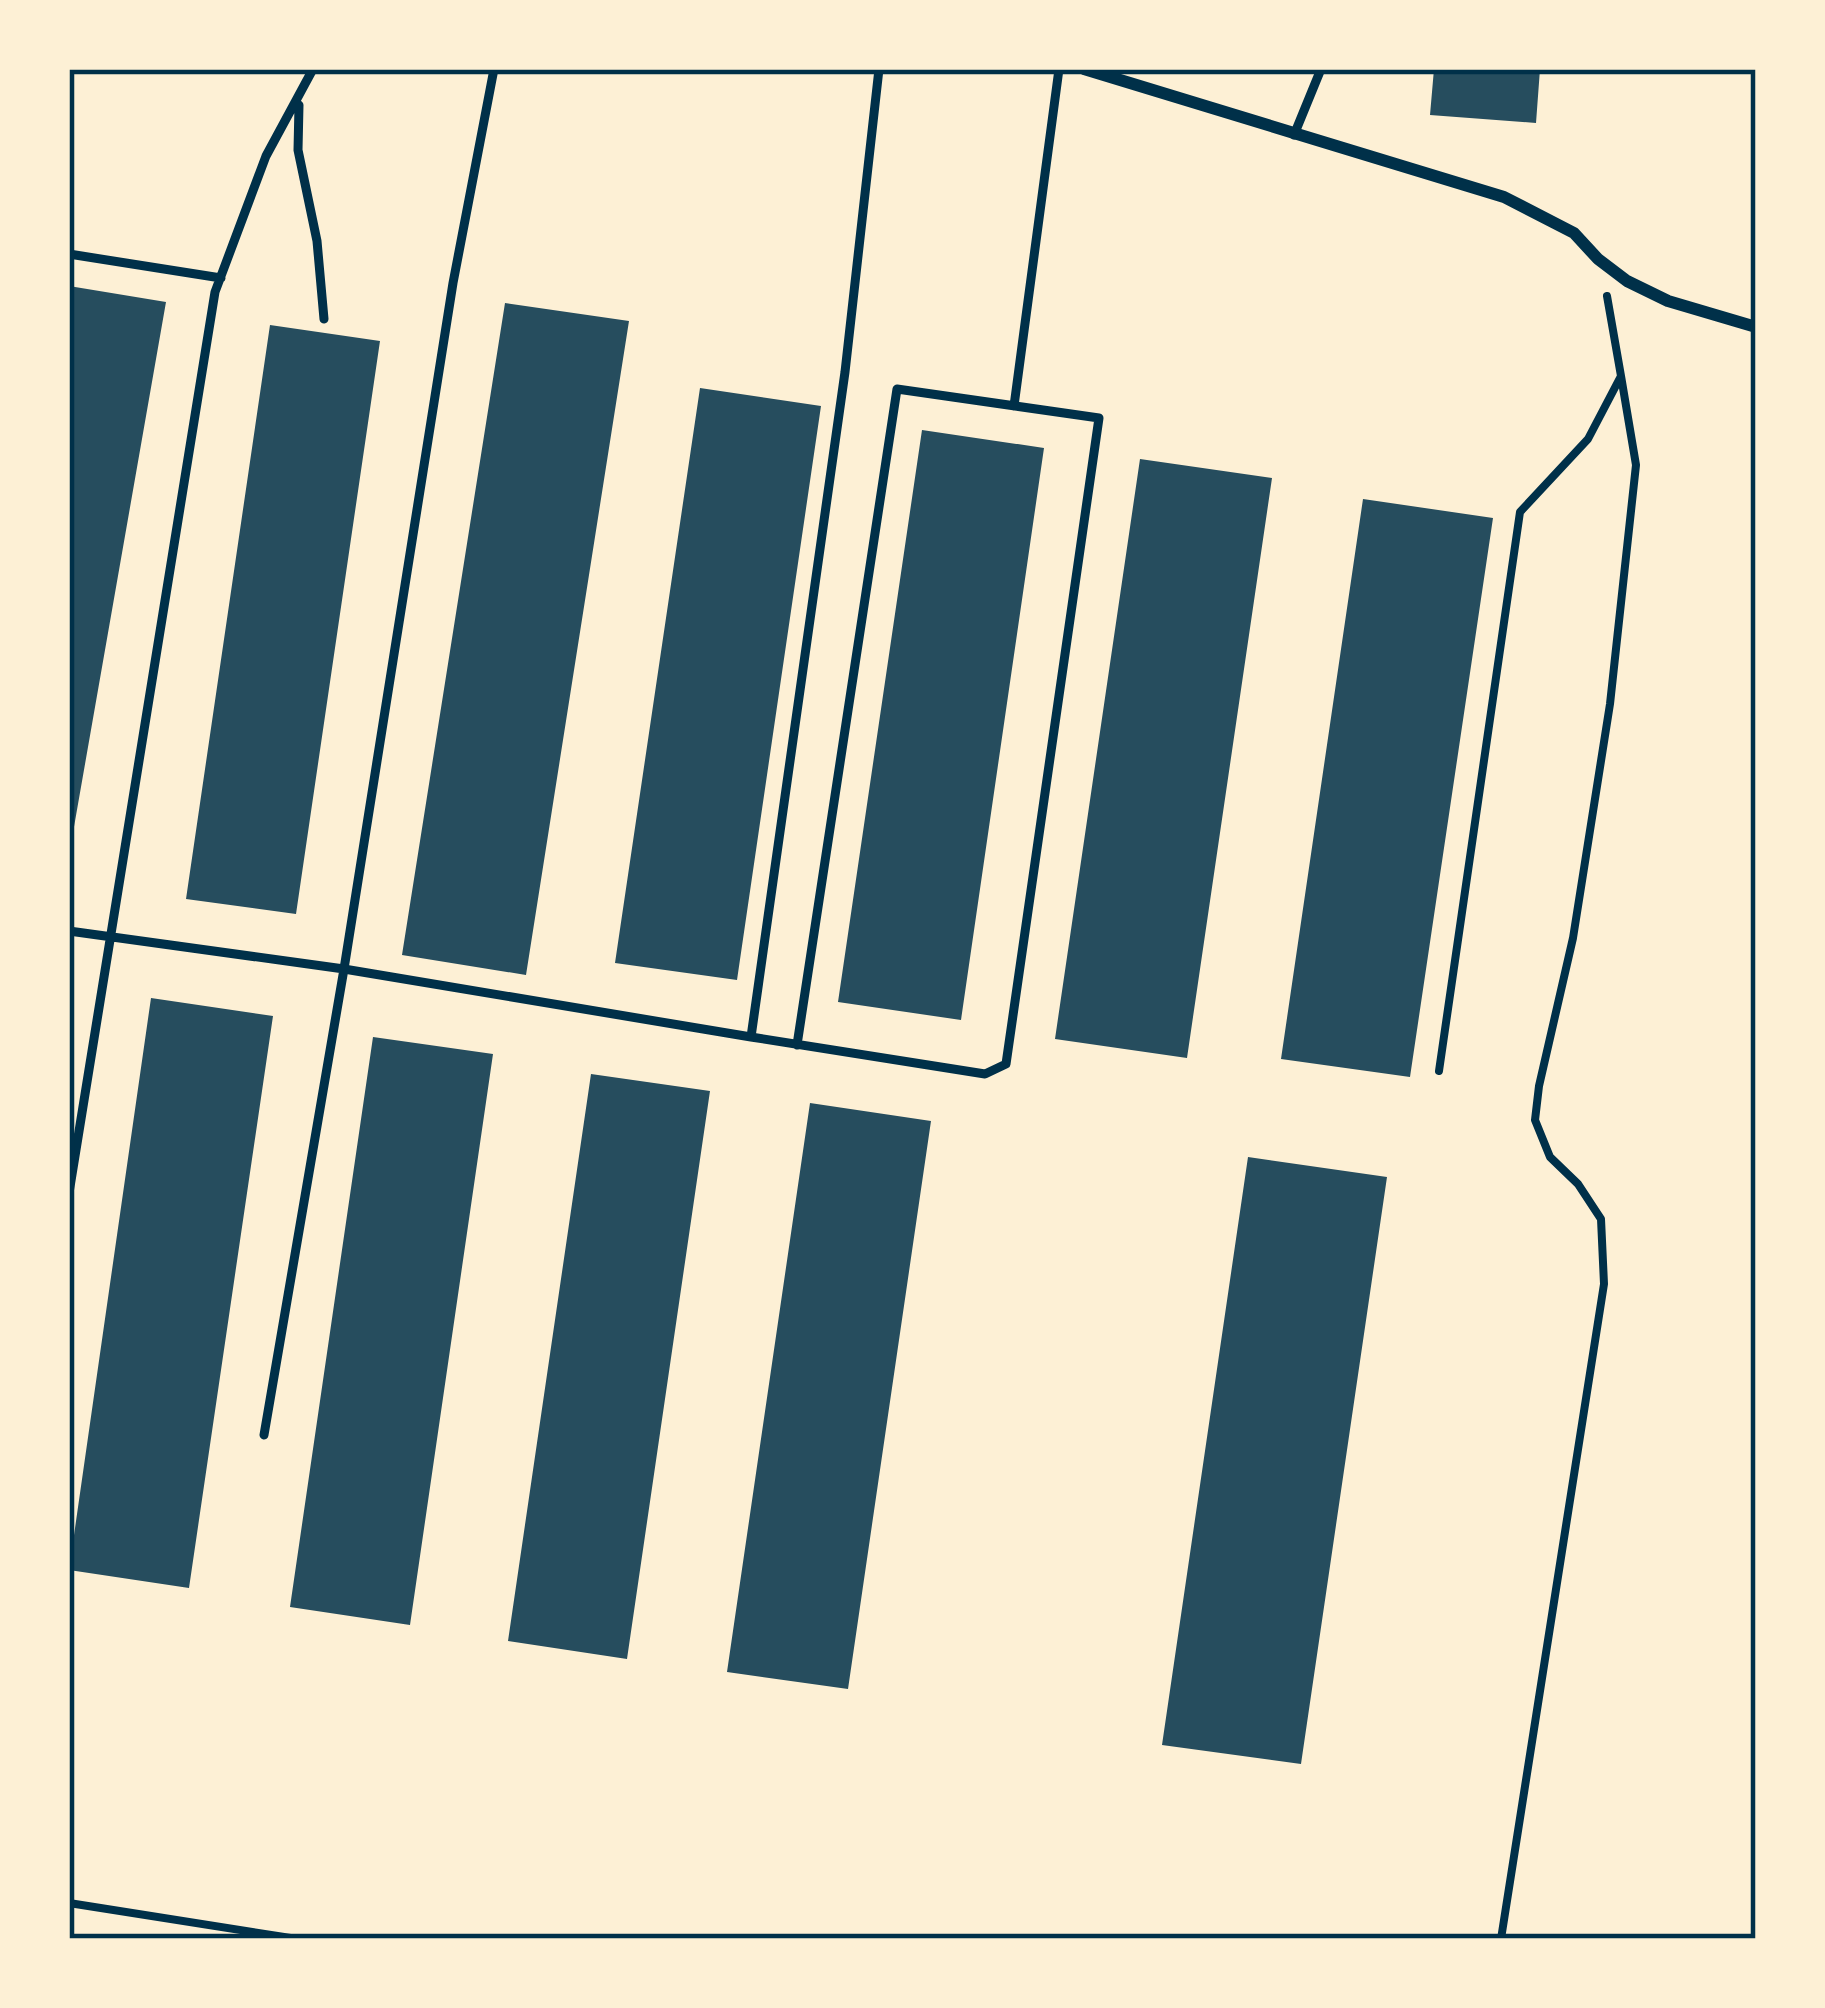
<svg xmlns="http://www.w3.org/2000/svg" width="1825" height="2008" font-family="Commissioner,sans-serif">
  <style>
    .building { fill: #264d5e }
    .lines { fill: none; stroke-linecap: round; stroke-linejoin: round }
    .path { stroke: #003049; stroke-width: 8 }
    .service { stroke: #003049; stroke-width: 9 }
    .minor { stroke: #003049; stroke-width: 12 }
    .neatline { fill: none; stroke: #003049; stroke-width: 4.5 }
  </style>
  <rect width="100%" height="100%" fill="#fdf0d5"/>
  <path class="building" d="M1434 69H1540L1536 123 1430 115Z
    M69 286 166 302 71 844H69Z
    M505 303 629 321 526 975 402 955Z
    M270 325 380 341 296 914 186 899Z
    M700 388 821 406 737 980 615 963Z
    M922 430 1044 448 961 1020 838 1002Z
    M1140 459 1272 478 1187 1058 1055 1039Z
    M1363 499 1493 518 1410 1077 1281 1059Z
    M151 998 273 1016 189 1588 69 1570Z
    M373 1037 493 1054 410 1625 290 1607Z
    M591 1074 710 1091 627 1659 508 1641Z
    M810 1103 931 1121 848 1689 727 1672Z
    M1248 1157 1387 1177 1301 1764 1162 1745Z"/>
  <g class="lines">
    <path class="path" d="M1439 1071 1520 512 1588 439 1621 376 1607 296
      M69 1903 297 1939
      M1501 1939 1604 1284 1601 1219 1578 1184 1550 1157 1535 1120 1539 1086 1573 938 1610 704 1636 465 1621 376"/>
    <path class="service" d="M299 105 298 150 317 241 324 319
      M1294 135 1321 69
      M69 254 221 278
      M1014 406 1059 69
      M69 931 344 969 751 1037 985 1074 1006 1064 1099 418 897 389 797 1045
      M751 1037 845 372 879 69
      M69 1193 215 292 266 156 313 69
      M264 1435 344 969 453 283 494 69"/>
    <path class="minor" d="M1084 69 1504 197 1574 233 1598 259 1627 281 1668 301 1756 327"/>
  </g>
  <rect width="1825" height="2008" fill="none" stroke="#fdf0d5" stroke-width="144"/>
  <rect x="72" y="72" width="1681" height="1864" class="neatline"/>
</svg>
